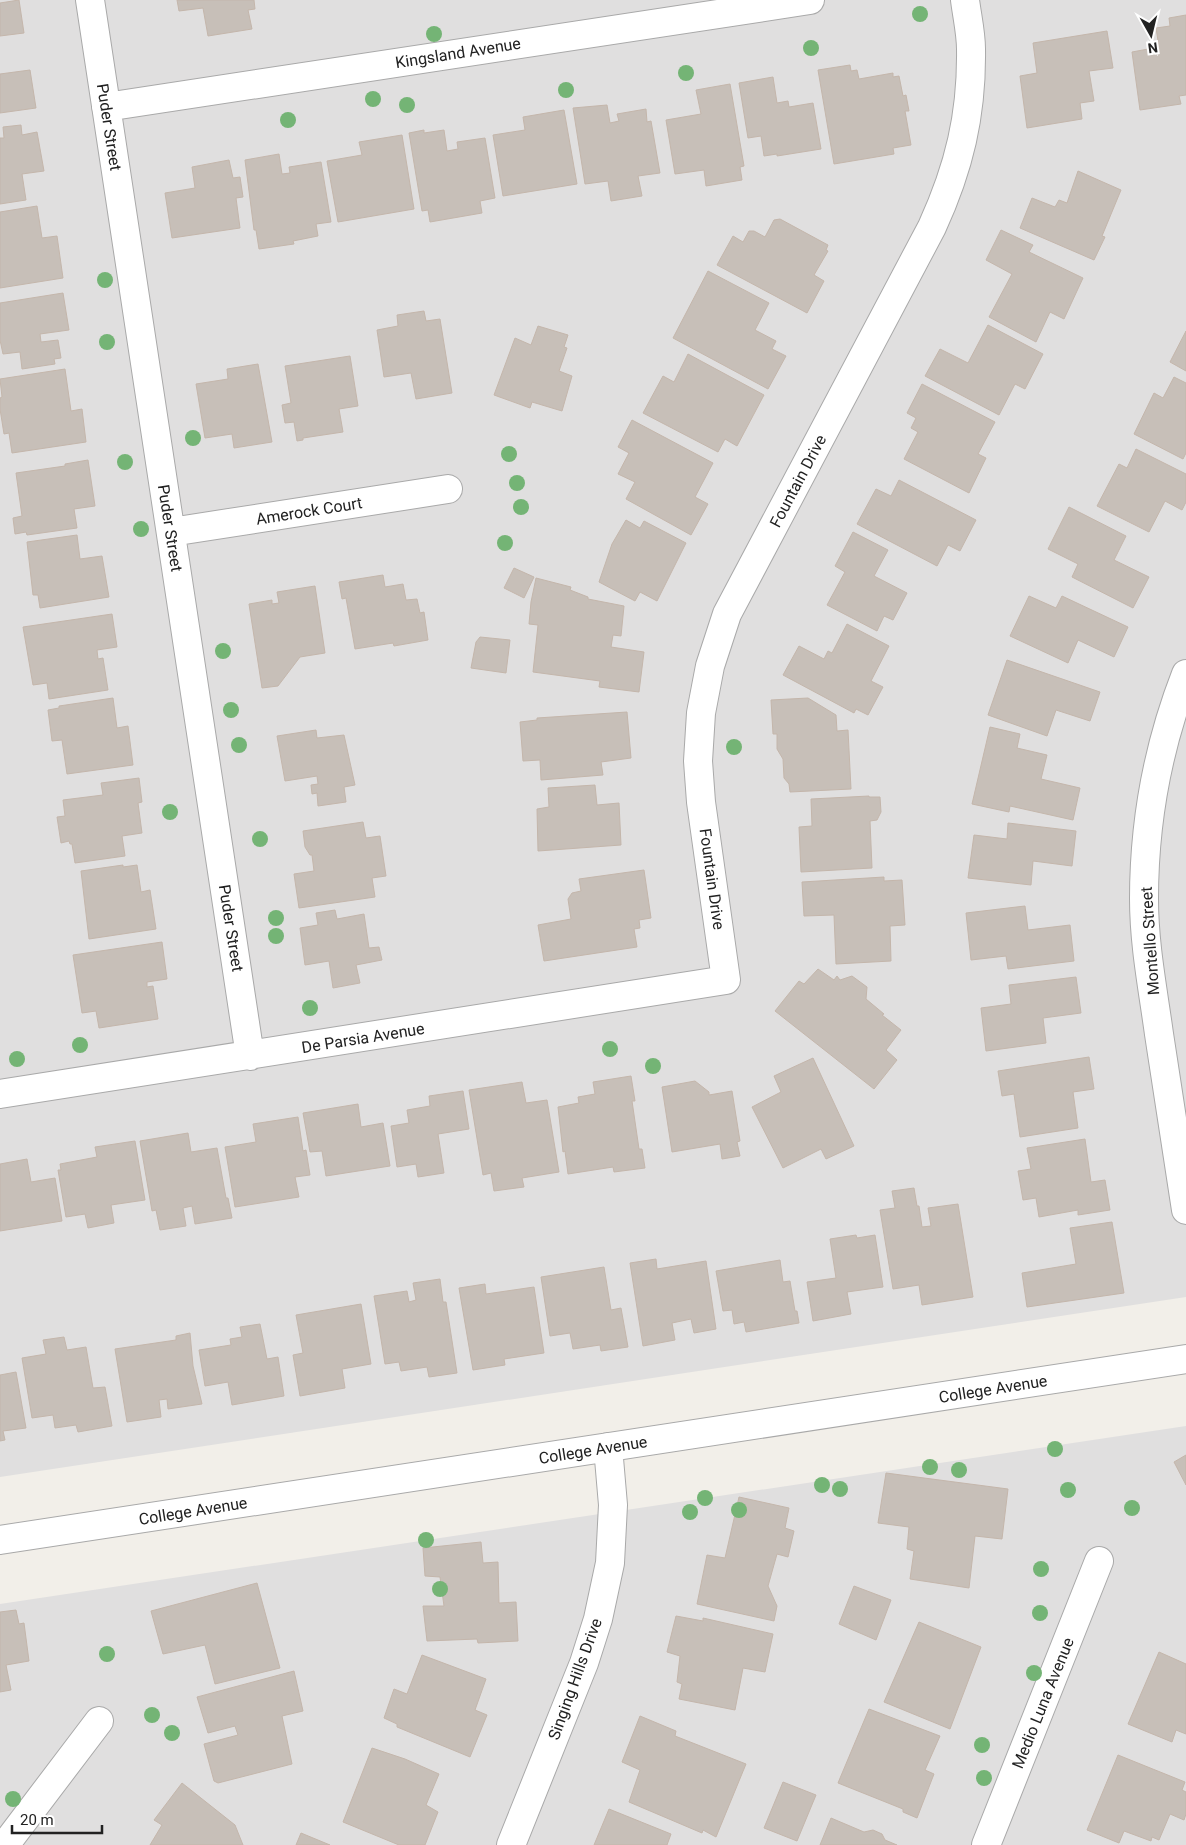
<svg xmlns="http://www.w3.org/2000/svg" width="1186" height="1845" font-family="Roboto,sans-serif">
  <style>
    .residential { fill: #e0dfdf }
    .building { fill: #c7bfb8; stroke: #c4b6ab }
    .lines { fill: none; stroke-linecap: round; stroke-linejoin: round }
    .minor-casing { stroke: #a9a9a9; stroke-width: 30 }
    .minor { stroke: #fff; stroke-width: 28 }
    .tree { fill: #74b475 }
    .labels { text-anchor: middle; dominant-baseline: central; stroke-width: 4; stroke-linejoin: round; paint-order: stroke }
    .street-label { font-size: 16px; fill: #222; stroke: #fff }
  </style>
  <rect width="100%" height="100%" fill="#f2efe9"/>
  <path class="residential" d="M0 0H1186V1297L0 1477Z
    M1186 1426V1845H0V1604Z"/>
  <path class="building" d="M19 0 24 33 0 36V3Z
    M177 0H254L255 9 248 10 252 29 208 36 203 8 179 11Z
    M1186 15V95L1179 96 1181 104 1140 110 1132 52 1159 47 1156 28 1170 26 1169 18Z
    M1107 31 1113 68 1089 71 1094 101 1080 103 1082 119 1027 128 1020 76 1037 73 1033 43Z
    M850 65 851 71 857 70 859 79 893 73V77L899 76 903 96 906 95 909 111H905L911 145 893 148 894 154 834 164 818 70Z
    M30 70 36 108 0 113V74Z
    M773 77 777 103 788 101 789 107 813 103 821 149 777 156V154L764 156 761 136 748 138 739 83Z
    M730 84 744 166 740 167 742 180 706 186 704 170 675 174 666 120 701 114 696 90Z
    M607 105 610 123 619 121 617 114 646 109 647 122 651 121 660 173 638 176 642 196 611 201 608 181 585 184 573 108Z
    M564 110 577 184 503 196 493 135 525 130 523 117Z
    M21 125 22 135 37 132 44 171 22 174 26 200 0 204V138H4L3 127Z
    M424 130V133L444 130 447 151 458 149 457 142 485 138 495 198 480 201 482 213 430 222 428 210 422 211 409 133Z
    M402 135 414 209 338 222 327 161 362 155 359 142Z
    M279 154 282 174 290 173 289 167 321 162 331 222 316 224 318 236 293 241 294 244 259 249 256 230H254L245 160Z
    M229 160 233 178 240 177 243 197 236 198 240 228 172 238 165 193 195 188 192 167Z
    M1078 171 1121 190 1102 236 1105 237 1094 260 1020 228 1032 198 1055 207 1059 200 1067 203Z
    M37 206 42 238 57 236 63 278 0 288V212Z
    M780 219 828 245 826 250 828 251 814 275 824 281 807 313 717 265 733 236 743 242 749 231H754L765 237 774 220Z
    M1001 230 1033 245 1029 252 1083 278 1064 319 1050 312 1036 342 989 317 1012 274 986 260Z
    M708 271 769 303 755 330 776 341 772 349 786 356 768 389 673 338Z
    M63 293 69 330 40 334 41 342 58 340 61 358 54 359 55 364 22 369 20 352 3 354 0 340V303Z
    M424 311 426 321 440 319 452 393 416 399 411 373 384 377 377 330 398 326 397 315Z
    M988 325 1043 354 1025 389 1015 384 999 415 925 376 940 349 968 363Z
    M538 326 568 335 564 347 567 348 559 371 572 376 562 411 532 402 530 408 494 395 515 338 531 345Z
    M1186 331V371L1170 362Z
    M688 354 764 395 737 446 725 439 718 452 643 413 663 376 674 382Z
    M350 356 358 406 339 409 343 432 303 438V440L297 441 294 422 285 423 282 405 291 403 285 366Z
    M258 364 272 442 234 448 232 434 205 438 196 384 228 379 227 369Z
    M65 369 71 411 82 409 86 442 12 453 9 433 4 434 0 409V398L2 397 0 379Z
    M1174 377 1186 383V453L1183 459 1134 434 1154 393 1163 398Z
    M922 384 995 422 978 454 986 458 969 493 904 459 918 432 911 428 916 418 907 413Z
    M632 420 713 463 695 497 708 504 691 535 626 499 635 482 618 474 629 453 618 447Z
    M1136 449 1186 474V502L1182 510 1165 501 1149 532 1097 506 1119 464 1127 468Z
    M88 460 95 506 74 509 77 528 27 535 26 532 15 534 13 518 22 516 16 473 65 466V464Z
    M899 480 976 520 960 551 948 545 937 566 857 524 876 489 891 496Z
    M1069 507 1126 536 1114 560 1149 577 1133 608 1072 577 1078 564 1048 549Z
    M626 520 640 528 644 521 686 543 657 601 640 592 635 601 599 582 612 544Z
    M853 532 888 550 874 576 907 593 893 620 884 616 877 631 827 605 845 572 835 566Z
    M77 535 80 559 102 556 109 597 40 608 38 595H33L27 542Z
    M514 568 534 577 524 598 504 588Z
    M383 575 385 587 403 584 406 600 417 599 420 613 424 612 428 640 394 646 393 643 355 649 346 598 342 599 339 582Z
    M536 578 571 587 570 590 588 597V599L624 606 621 636 613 635 611 647 644 652 639 692 599 687 600 681 533 672 538 625 529 624 531 602Z
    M315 586 325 653 300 657 278 686 262 688 249 604 272 600V604L279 603 277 592Z
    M1029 596 1056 608 1062 596 1128 627 1114 657 1078 640 1068 663 1010 636Z
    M112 614 117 647 97 650 98 659 103 658 108 690 49 699 47 683 33 685 23 627Z
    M847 624 889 646 871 681 883 687 868 715 856 709 854 713 783 675 799 646 824 659 828 651 832 653Z
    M480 637 510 640 506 673 471 668 476 642Z
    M1007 660 1100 692 1090 721 1056 710 1047 736 988 715Z
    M113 698 117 728 128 726 133 765 67 774 62 740 52 741 48 710 59 708V706Z
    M808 698 836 715 837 731 848 730 851 789 790 792 789 784 784 778 783 759 777 749V734H773L771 700Z
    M627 712 631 758 601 762 603 775 541 780 540 760 523 761 520 722 537 720V718Z
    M990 727 1020 734 1017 748 1047 755 1041 779 1080 788 1073 820 1010 806 1009 812 972 804Z
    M316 730 317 738 344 735 355 785 344 787 346 802 318 806 317 793 312 794 311 785 318 784 317 776 285 781 277 736Z
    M139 778 142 802 138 803 142 833 122 836 125 856 75 863 72 844H70L69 841 61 843 57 817 65 816 63 800 103 795 101 783Z
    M595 785 597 805 619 803 621 845 538 851 537 809 549 807 548 788Z
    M869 796V797H880L881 812 877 820 870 821 872 868 801 872 799 827 812 826 811 799Z
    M363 822 366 838 380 836 386 876 372 878 375 897 299 908 294 874 314 871 312 855H310L305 847 303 831Z
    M1008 823 1076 831 1072 866 1033 861 1031 885 968 878 974 835 1007 839Z
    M123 865V867L137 865 141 892 150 890 156 929 89 939 81 871Z
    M644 870 651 918 639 920 640 928 634 929 637 947 544 961 538 925 571 919 568 899 572 893 581 891 579 879Z
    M884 877V881L902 880 905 925 890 926 891 961 836 964 834 915 804 916 802 882Z
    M1025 906 1028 930 1070 925 1074 961 1008 969 1006 956 971 960 966 913Z
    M335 910 337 919 364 914 369 948 379 947 382 960 356 965 360 983 333 988 329 961 305 965 300 928 318 925 316 913Z
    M162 942 167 979 147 982V987L153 986 158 1019 99 1028 96 1011 82 1013 73 955Z
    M818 969 834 980 837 976 840 980 852 976 867 987 866 999 884 1014 882 1015 901 1030 886 1050 897 1060 874 1089 775 1011 799 981 804 984Z
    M1076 977 1081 1013 1043 1018 1046 1043 986 1051 981 1008 1011 1004 1009 985Z
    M1089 1057 1094 1089 1073 1092 1078 1128 1020 1137 1014 1094 1002 1096 998 1071Z
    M813 1058 854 1146 826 1159 821 1149 783 1168 752 1107 781 1092 774 1076Z
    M631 1076 635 1101H632L639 1149H642L645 1168 614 1172 613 1167 568 1174 565 1151 563 1152 558 1107 579 1103 578 1097 595 1094 593 1082Z
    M695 1081 709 1092V1095L732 1091 740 1141 737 1142 740 1156 722 1159 720 1144 672 1152 662 1087Z
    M522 1082 526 1103 547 1100 559 1172 522 1178 524 1187 494 1191 491 1173 483 1175 469 1090Z
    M463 1091 469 1129 438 1134 444 1173 418 1177 416 1164 397 1167 391 1126 409 1123 407 1110 430 1106 429 1096Z
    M358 1104 361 1127 383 1123 390 1166 326 1176 322 1151 310 1152 303 1113Z
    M298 1117 303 1151 306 1150 310 1175 295 1177 299 1197 235 1207 225 1147 256 1142 253 1124Z
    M188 1133 191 1152 217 1148 226 1198H228L232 1218 195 1224 192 1206 183 1208 186 1226 160 1230 156 1210 152 1211 140 1141Z
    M1085 1139 1091 1182 1105 1180 1110 1210 1078 1215V1210L1039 1217 1036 1198 1023 1200 1018 1171 1031 1169 1027 1148Z
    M135 1141 145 1200 111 1205 114 1223 88 1228 85 1214 66 1217 58 1170H61L60 1164 97 1157 95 1147Z
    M27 1159 31 1182 55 1178 62 1221 0 1231V1164Z
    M914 1188 917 1206H919L922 1227 931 1226 928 1208 958 1204 973 1297 922 1305 919 1285 893 1289 880 1210 895 1208 892 1191Z
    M1112 1222 1124 1293 1027 1307 1022 1273 1076 1264 1070 1228Z
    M856 1235 857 1238 875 1235 883 1287 847 1292 851 1314 813 1321 807 1282 836 1278 830 1239Z
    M656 1259 657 1269 706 1261 716 1329 694 1333 691 1319 672 1323 675 1340 643 1346 630 1263Z
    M780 1260 783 1282 790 1281 795 1311H797L799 1323 746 1332 744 1322 734 1324 732 1310 723 1311 716 1271Z
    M604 1267 611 1310 621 1308 628 1347 601 1351 600 1345 573 1349 570 1333 550 1336 541 1277Z
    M440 1279 443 1302H446L457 1373 429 1377 427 1367 401 1371 399 1362 385 1364 374 1296 407 1291 409 1302 416 1300 413 1283Z
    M485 1284 486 1294 534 1287 544 1353 504 1359 505 1365 473 1370 459 1288Z
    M361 1304 371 1364 342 1369 345 1388 300 1396 293 1355 303 1353 296 1315Z
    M260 1324 267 1359 278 1357 284 1396 232 1405 228 1382 205 1386 199 1350 231 1345 230 1339 242 1337 240 1327Z
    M190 1333 193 1366 202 1404 168 1409 167 1399 159 1400 161 1417 127 1422 115 1349 176 1340V1336Z
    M64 1337 67 1350 86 1347 93 1388 105 1387 112 1426 78 1432 76 1425 55 1428 53 1415 32 1418 22 1358 46 1354 43 1340Z
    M16 1372 26 1428 3 1431 5 1440 0 1441V1375Z
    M1186 1455V1485L1174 1462Z
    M886 1473 1008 1489 1002 1539 975 1536 969 1588 910 1579 914 1551 907 1549 909 1527 878 1523Z
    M739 1497 789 1508 785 1528 794 1531 788 1557 777 1554 768 1586 777 1606 774 1621 697 1604 707 1555 725 1558Z
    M481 1542 483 1563 498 1562 499 1603 516 1602 518 1641 478 1643 477 1639 427 1641 423 1606H444L440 1577 425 1576 423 1548Z
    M257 1583 280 1668 215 1684 205 1645 163 1654 151 1611Z
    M854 1586 891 1600 876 1640 839 1624Z
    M16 1610 19 1624 24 1623 29 1661 6 1665 11 1690 0 1692V1612Z
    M676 1616 703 1621V1618L773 1634 765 1672 743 1668 735 1710 679 1699 682 1684 677 1682 680 1656 667 1652Z
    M919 1622 981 1647 950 1729 884 1702Z
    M1159 1652 1186 1664V1734L1176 1730 1172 1742 1128 1724Z
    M422 1655 486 1679 475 1710 487 1715 470 1757 397 1727V1724L384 1718 394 1689 407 1694Z
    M294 1671 303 1711 282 1716 292 1764 218 1783 214 1781 204 1744 238 1735 235 1726 208 1733 197 1697Z
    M869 1709 940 1736 925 1770 934 1774 917 1818 903 1812V1809L838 1783Z
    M640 1716 676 1731 675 1736 746 1764 716 1837 703 1830 702 1833 629 1802 640 1770 622 1762Z
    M372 1748 405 1759 439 1774 426 1805 438 1812 425 1845H399L343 1822Z
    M1118 1755 1185 1782 1182 1790 1186 1792V1814L1184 1820 1170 1814 1159 1840 1152 1837 1151 1841 1124 1831 1119 1843 1087 1830Z
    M783 1782 816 1795 797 1841 764 1828Z
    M182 1783 235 1825 243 1845H150L162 1825 154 1820Z
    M609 1809 671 1834 667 1845H594Z
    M831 1818 864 1832 873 1830 882 1834 885 1840 897 1845H820Z
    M301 1833 330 1845H296Z"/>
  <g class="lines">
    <g class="minor-casing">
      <path id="minor" d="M90 0 250 1056
        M106 107 810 0
        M171 532 448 489
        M1186 674C1158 746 1144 822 1144 899 1144 945 1153 990 1159 1034 1168 1093 1177 1151 1186 1210
        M0 1094 726 980 701 802 698 761 701 713 710 666 727 614 932 227C959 168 972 115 971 49 971 33 967 16 965 0
        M0 1540 1186 1359
        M5 1845 99 1721
        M511 1845 584 1663 598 1619 610 1563 613 1505 608 1447
        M986 1845 1099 1561"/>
    </g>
    <use href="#minor" class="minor"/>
  </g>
  <g class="tree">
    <circle cx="920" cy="14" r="8"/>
    <circle cx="434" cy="34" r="8"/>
    <circle cx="811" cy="48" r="8"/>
    <circle cx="686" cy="73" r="8"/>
    <circle cx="566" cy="90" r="8"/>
    <circle cx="373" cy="99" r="8"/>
    <circle cx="407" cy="105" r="8"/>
    <circle cx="288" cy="120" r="8"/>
    <circle cx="105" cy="280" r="8"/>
    <circle cx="107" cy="342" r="8"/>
    <circle cx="193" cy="438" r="8"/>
    <circle cx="509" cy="454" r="8"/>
    <circle cx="125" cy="462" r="8"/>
    <circle cx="517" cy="483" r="8"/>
    <circle cx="521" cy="507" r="8"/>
    <circle cx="141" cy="529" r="8"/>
    <circle cx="505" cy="543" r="8"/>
    <circle cx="223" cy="651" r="8"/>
    <circle cx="231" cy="710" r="8"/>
    <circle cx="239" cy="745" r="8"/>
    <circle cx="734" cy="747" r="8"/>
    <circle cx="170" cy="812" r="8"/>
    <circle cx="260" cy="839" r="8"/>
    <circle cx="276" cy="918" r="8"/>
    <circle cx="276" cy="936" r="8"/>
    <circle cx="310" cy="1008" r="8"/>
    <circle cx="80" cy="1045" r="8"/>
    <circle cx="610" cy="1049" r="8"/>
    <circle cx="17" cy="1059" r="8"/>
    <circle cx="653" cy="1066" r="8"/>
    <circle cx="1055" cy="1449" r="8"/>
    <circle cx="930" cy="1467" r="8"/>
    <circle cx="959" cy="1470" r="8"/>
    <circle cx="822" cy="1485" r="8"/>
    <circle cx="840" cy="1489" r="8"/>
    <circle cx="1068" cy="1490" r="8"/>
    <circle cx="705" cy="1498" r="8"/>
    <circle cx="1132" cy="1508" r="8"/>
    <circle cx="739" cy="1510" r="8"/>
    <circle cx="690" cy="1512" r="8"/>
    <circle cx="426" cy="1540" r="8"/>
    <circle cx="1041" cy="1569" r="8"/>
    <circle cx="440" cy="1589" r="8"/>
    <circle cx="1040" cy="1613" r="8"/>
    <circle cx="107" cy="1654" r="8"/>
    <circle cx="1034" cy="1673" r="8"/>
    <circle cx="152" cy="1715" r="8"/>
    <circle cx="172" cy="1733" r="8"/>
    <circle cx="982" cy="1745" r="8"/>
    <circle cx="984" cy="1778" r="8"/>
    <circle cx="13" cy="1799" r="8"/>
  </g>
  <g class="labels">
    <g class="street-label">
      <text transform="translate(458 53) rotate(-9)">Kingsland Avenue</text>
      <text transform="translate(109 127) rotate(81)">Puder Street</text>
      <text transform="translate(798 481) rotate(-62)">Fountain Drive</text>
      <text transform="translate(309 511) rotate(-9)">Amerock Court</text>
      <text transform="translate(170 528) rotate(81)">Puder Street</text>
      <text transform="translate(712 879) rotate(82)">Fountain Drive</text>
      <text transform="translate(231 928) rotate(81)">Puder Street</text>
      <text transform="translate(1150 941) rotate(-94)">Montello Street</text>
      <text transform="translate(363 1038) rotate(-9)">De Parsia Avenue</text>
      <text transform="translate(993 1389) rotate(-9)">College Avenue</text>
      <text transform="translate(593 1450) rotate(-9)">College Avenue</text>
      <text transform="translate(193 1511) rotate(-9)">College Avenue</text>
      <text transform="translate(575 1679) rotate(-70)">Singing Hills Drive</text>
      <text transform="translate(1043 1703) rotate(-68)">Medio Luna Avenue</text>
    </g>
  </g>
  <g transform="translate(1151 35) rotate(172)" stroke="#ffffff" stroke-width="4" paint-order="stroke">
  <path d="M0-4L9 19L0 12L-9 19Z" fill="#222222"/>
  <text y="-8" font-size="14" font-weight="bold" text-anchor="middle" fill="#222222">N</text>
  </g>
  <path d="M12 1825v8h90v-8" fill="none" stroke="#222222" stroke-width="2.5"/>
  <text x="20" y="1825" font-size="15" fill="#222222" stroke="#ffffff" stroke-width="4" paint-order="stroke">20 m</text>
</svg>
